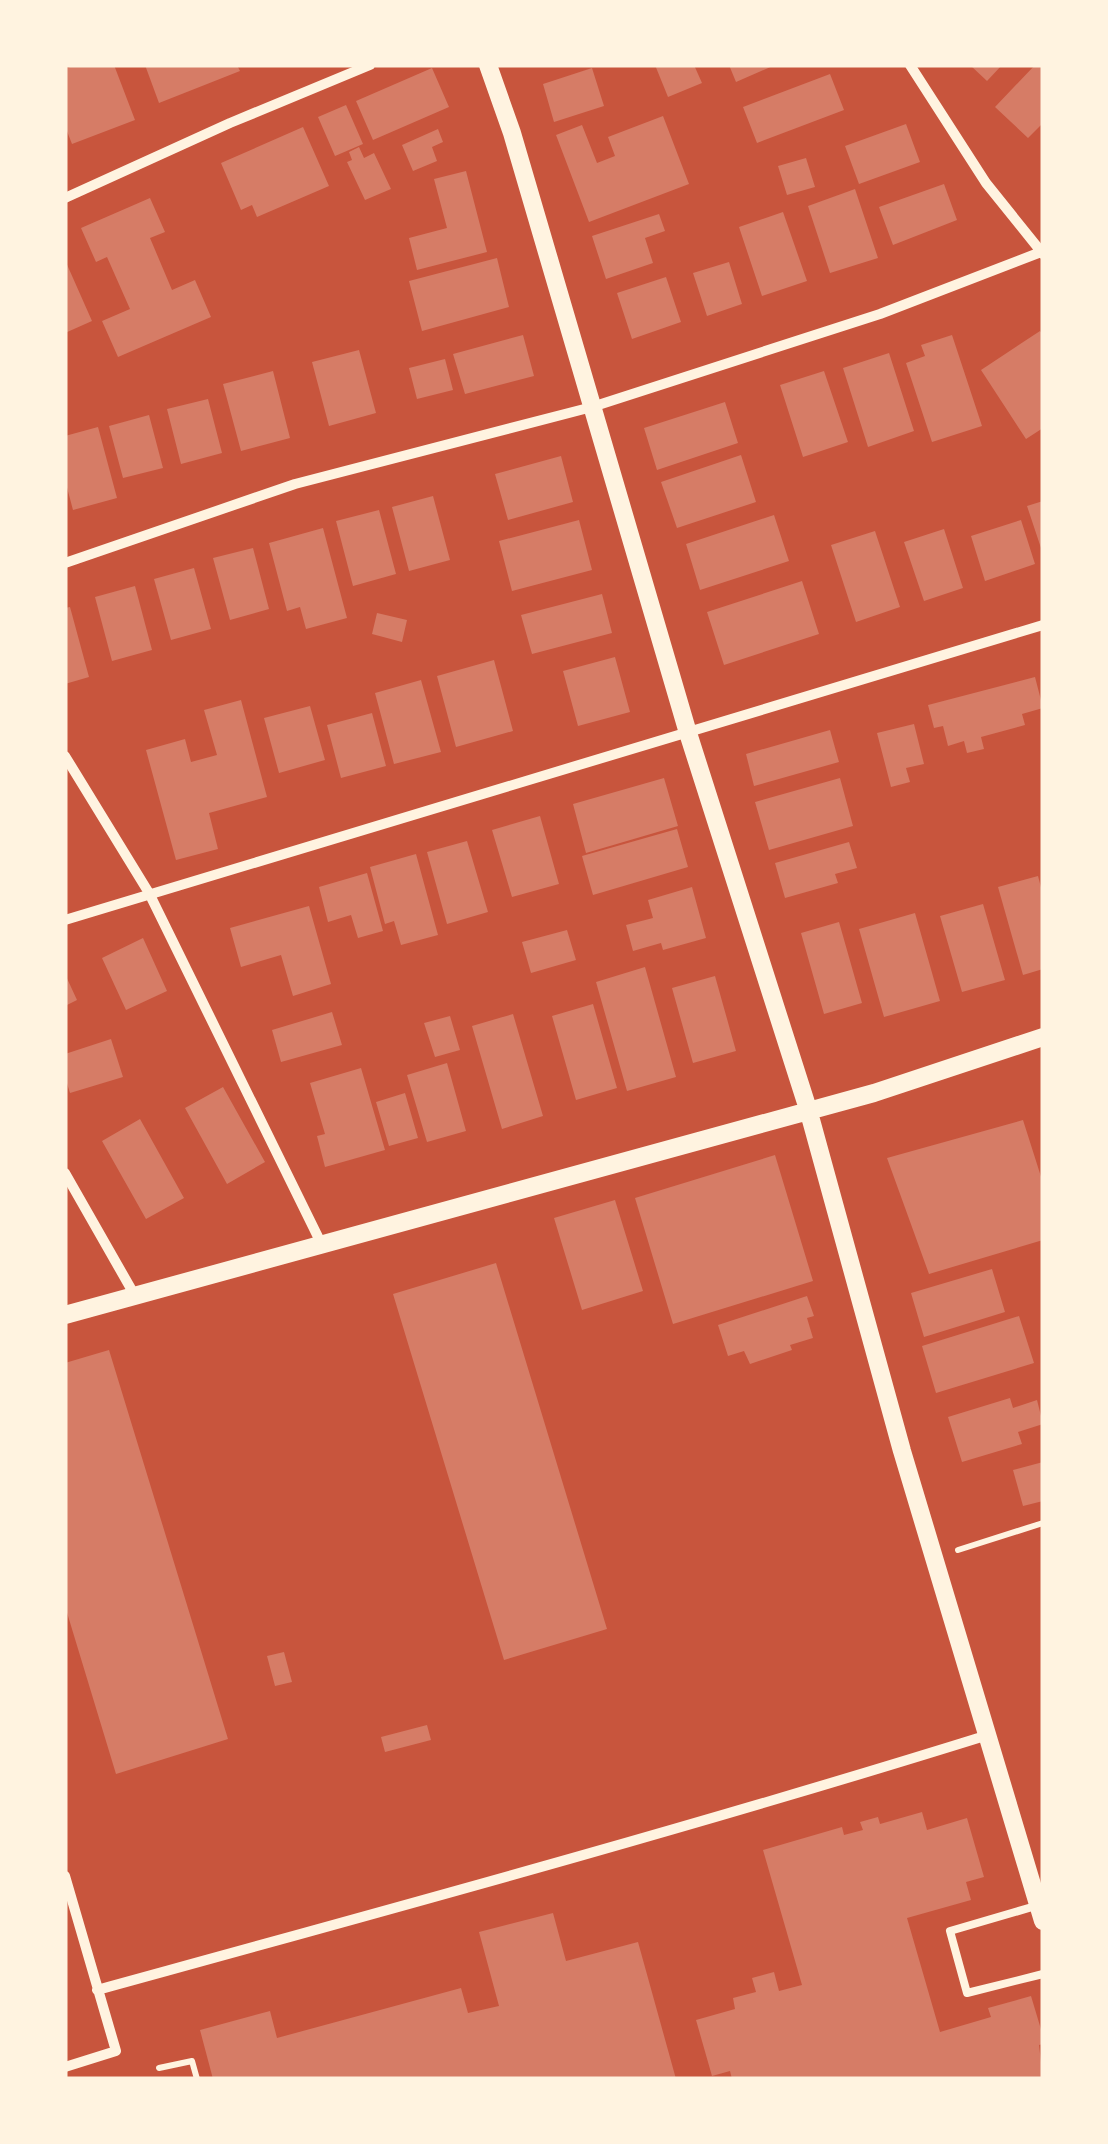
<svg xmlns="http://www.w3.org/2000/svg" width="1108" height="2144" font-family="'Work Sans',sans-serif">
  <style>
    .building { fill: #d67c66 }
    .lines { fill: none; stroke-linecap: round; stroke-linejoin: round }
    .path { stroke: #fff3e0; stroke-width: 6 }
    .service { stroke: #fff3e0; stroke-width: 8 }
    .minor { stroke: #fff3e0; stroke-width: 10 }
    .tertiary { stroke: #fff3e0; stroke-width: 18 }
  </style>
  <rect width="100%" height="100%" fill="#c8553d"/>
  <path class="building" d="M75 65H114L135 120 72 144 65 126V69Z
    M145 65H237L240 71 159 103Z
    M655 65H694L702 83 668 97Z
    M729 65H775L736 82Z
    M970 65H1002L987 81Z
    M1035 65H1043V123L1028 138 995 107Z
    M432 68 449 107 373 140 356 101Z
    M592 68 604 106 554 122 543 84Z
    M830 74 844 110 757 143 743 107Z
    M346 105 363 144 335 156 318 117Z
    M663 116 689 184 589 222 556 135 582 125 597 163 615 156 608 137Z
    M906 124 920 162 859 184 845 146Z
    M303 127 329 186 257 217 252 205 241 210 221 163Z
    M438 129 443 142 432 147 437 161 413 171 402 145Z
    M359 147 364 158 374 153 391 189 365 200 347 162 352 160 349 152Z
    M806 158 815 187 787 195 778 166Z
    M466 171 487 252 417 270 409 238 447 228 434 179Z
    M944 184 957 220 893 245 879 207Z
    M855 189 878 258 830 273 808 206Z
    M150 198 165 232 150 238 172 290 195 280 211 317 118 357 102 321 130 309 107 257 96 262 81 228Z
    M783 212 807 281 762 296 739 227Z
    M659 214 665 231 645 238 653 263 606 279 592 236Z
    M497 258 509 307 422 331 409 281Z
    M65 260 92 321 65 333Z
    M729 262 742 304 707 316 693 273Z
    M666 277 681 322 632 339 617 293Z
    M1040 331 1043 335V428L1026 439 981 370Z
    M523 335 534 376 465 394 453 354Z
    M952 335 982 426 932 442 906 363 925 356 921 345Z
    M359 350 376 413 329 426 312 362Z
    M889 353 914 431 868 447 843 368Z
    M445 359 453 390 417 399 409 368Z
    M273 371 290 438 241 451 223 384Z
    M824 371 848 442 803 457 780 385Z
    M208 399 222 453 181 464 167 409Z
    M725 402 738 443 657 470 644 428Z
    M149 415 163 468 123 478 109 426Z
    M98 427 117 498 73 510 65 480V436Z
    M741 455 756 502 677 528 661 482Z
    M561 456 573 502 508 520 495 474Z
    M433 496 450 560 409 571 392 507Z
    M1043 501V551H1042L1027 506Z
    M379 510 396 574 353 586 336 521Z
    M774 515 789 561 700 590 686 544Z
    M579 520 592 570 512 591 499 541Z
    M1021 520 1035 564 985 581 971 536Z
    M323 528 347 618 306 629 300 607 287 611 269 543Z
    M944 529 963 588 924 601 904 542Z
    M875 531 900 607 856 622 831 545Z
    M253 548 269 609 230 620 213 558Z
    M194 568 211 629 171 640 154 579Z
    M802 581 819 634 724 665 707 612Z
    M135 586 152 650 112 661 95 597Z
    M602 594 612 633 532 654 521 615Z
    M70 607 89 677 65 684V608Z
    M377 613 407 620 402 642 372 634Z
    M615 657 630 712 578 726 563 671Z
    M494 660 513 731 456 747 437 676Z
    M1035 677 1043 708 1022 714 1025 725 981 737 984 749 967 753 964 741 948 746 943 726 934 728 928 705Z
    M421 680 441 752 394 764 375 693Z
    M241 700 267 797 209 813 218 849 176 860 146 750 185 739 191 762 217 755 204 710Z
    M310 706 325 760 279 773 264 718Z
    M372 713 386 766 341 778 327 725Z
    M914 724 924 764 906 768 910 782 891 787 877 733Z
    M830 730 839 762 754 786 746 754Z
    M664 778 678 826 586 853 573 804Z
    M840 778 853 826 769 850 755 802Z
    M540 816 559 884 512 897 492 830Z
    M677 829 688 867 593 895 582 856Z
    M467 841 488 912 447 924 427 852Z
    M849 842 857 868 835 874 838 883 785 898 775 863Z
    M416 854 438 935 401 945 394 921 385 924 370 867Z
    M367 873 383 931 358 938 351 915 328 922 319 887Z
    M1038 876 1043 895V969L1023 975 998 887Z
    M692 887 706 938 663 950 661 943 633 951 626 925 653 918 648 900Z
    M983 904 1005 980 962 992 940 916Z
    M309 906 331 984 293 996 281 955 241 967 230 928Z
    M915 913 940 1001 884 1017 859 929Z
    M839 922 862 1003 824 1014 801 933Z
    M567 930 576 960 531 973 522 942Z
    M143 938 167 991 126 1010 102 958Z
    M645 967 676 1077 627 1091 596 982Z
    M65 974 77 1000 65 1006Z
    M715 976 736 1051 693 1063 672 988Z
    M593 1004 617 1088 576 1100 552 1016Z
    M332 1012 342 1045 281 1062 272 1030Z
    M513 1014 543 1116 502 1129 472 1026Z
    M450 1016 460 1050 435 1057 424 1023Z
    M111 1039 123 1077 70 1093 65 1077V1054Z
    M447 1063 466 1131 427 1142 407 1075Z
    M361 1068 385 1150 325 1167 317 1136 325 1134 310 1083Z
    M223 1087 265 1162 227 1184 185 1108Z
    M405 1093 418 1138 389 1146 376 1102Z
    M140 1119 184 1198 146 1219 102 1141Z
    M1023 1120 1043 1183V1240L929 1274 887 1158Z
    M775 1155 813 1281 673 1324 635 1198Z
    M615 1200 643 1291 582 1310 554 1218Z
    M496 1263 607 1629 504 1660 393 1294Z
    M992 1269 1005 1312 924 1337 911 1293Z
    M807 1296 814 1316 807 1318 813 1338 790 1345 792 1350 750 1364 744 1351 728 1356 718 1325Z
    M1019 1316 1034 1363 936 1393 922 1346Z
    M109 1350 228 1739 116 1774 65 1606V1363Z
    M1010 1398 1013 1408 1037 1400 1043 1424 1018 1432 1022 1444 962 1462 948 1417Z
    M1043 1462V1501L1023 1506 1013 1470Z
    M284 1652 292 1682 275 1686 267 1656Z
    M427 1725 431 1740 385 1752 381 1737Z
    M922 1812 927 1830 967 1818 984 1877 966 1882 971 1900 907 1918 940 2032 991 2017 988 2008 1031 1996 1043 2036V2044L1039 2045 1043 2079H732L730 2071 712 2076 696 2020 735 2009 733 1998 756 1992 752 1978 774 1972 779 1991 802 1985 763 1850 842 1827 844 1835 863 1830 860 1822 878 1817 880 1824Z
    M553 1913 566 1961 638 1942 676 2079H213L200 2030 270 2011 277 2038 461 1988 468 2013 499 2006 479 1932Z"/>
  <g class="lines">
    <path class="path" d="M958 1550 1043 1523
      M159 2068 192 2061 197 2079"/>
    <path class="service" d="M1039 1905 950 1931 967 1993 1043 1974"/>
    <path class="minor" d="M910 65 986 183 1043 254
      M65 198 230 123 370 65
      M65 563 295 484 592 407 880 314 1041 252
      M65 756 149 893 322 1245
      M65 920 1043 625
      M65 1173 134 1294
      M65 1876 116 2051 65 2067
      M97 1990C395 1908 693 1827 988 1735"/>
    <path class="tertiary" d="M488 65 512 133 688 733 808 1109 902 1451 1043 1921
      M65 1315 874 1093 1043 1037"/>
  </g>
  <rect width="1108" height="2144" fill="none" stroke="#fff3e0" stroke-width="135"/>
</svg>
